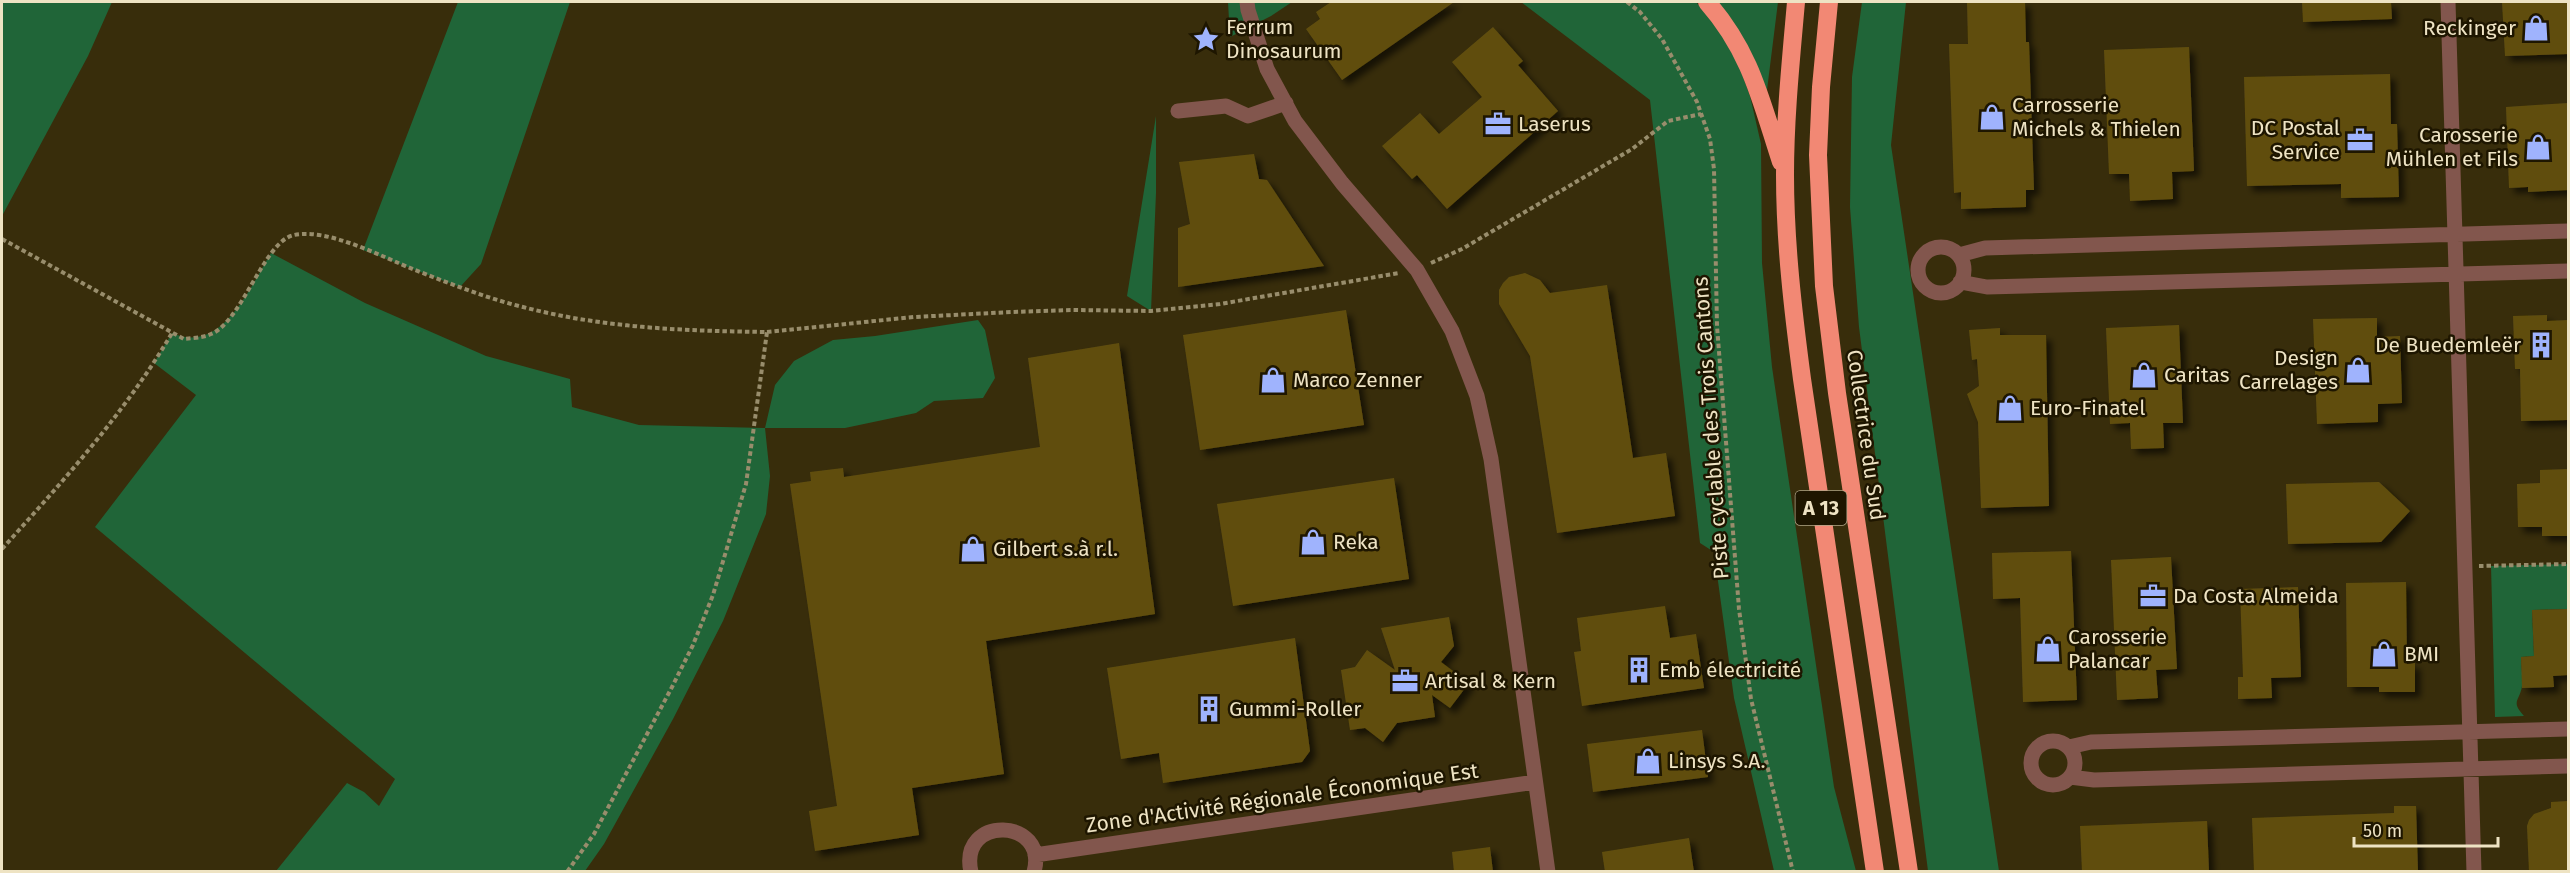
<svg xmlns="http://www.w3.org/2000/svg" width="2570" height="873" font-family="'Fira Sans',sans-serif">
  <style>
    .green { fill: #206538 }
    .building { fill: #604e10; filter: url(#shadow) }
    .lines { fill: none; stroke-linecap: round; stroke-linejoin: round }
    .path { stroke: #988d6c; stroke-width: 4; stroke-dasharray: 4.5 3; stroke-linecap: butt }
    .minor { stroke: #82564d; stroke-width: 15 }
    .highway { stroke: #f28874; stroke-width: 18 }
    .labels { text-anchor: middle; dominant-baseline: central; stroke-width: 5; stroke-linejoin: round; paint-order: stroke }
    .shield { fill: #1e1600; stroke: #b0a688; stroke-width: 1.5 }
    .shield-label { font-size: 20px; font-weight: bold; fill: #eee3c3 }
    .poi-label { font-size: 21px; fill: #eee3c3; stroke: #1e1600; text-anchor: start }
    .street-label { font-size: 21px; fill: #eee3c3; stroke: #1e1600 }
  </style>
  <defs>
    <filter id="shadow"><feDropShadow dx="5.5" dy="5.5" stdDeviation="3" flood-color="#0009"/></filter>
  </defs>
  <rect width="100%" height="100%" fill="#382d0b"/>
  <path class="green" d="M2 2H112L88 56 2 216Z
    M458 2H570L481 264 460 287 363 250Z
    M1228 2H1292L1271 16 1230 37Z
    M1521 2H1696L1721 31 1738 63 1750 96 1761 144 1762 263 1772 367 1834 787 1856 871H1774L1734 698 1714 552 1700 543 1650 100Z
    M1714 2H1778L1766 98Z
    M1862 2H1906L1891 145 1999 871H1928L1859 327 1850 207 1852 77Z
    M1156 116V193L1151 311 1127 296Z
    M271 253 365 303 486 356 570 379 572 407 639 425 765 428 775 385 794 361 833 340 875 336 978 320 985 330 995 378 983 398 934 401 916 413 845 428H765L770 476 766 514 723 621 673 719 604 844 585 871H276L347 783 364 792 379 806 395 779 95 527 196 395 154 363 172 333C222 356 250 287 271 253Z
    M2568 564V609L2532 610 2534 656 2521 657C2521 666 2523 677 2522 686 2520 701 2510 701 2524 716L2495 717 2491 566Z"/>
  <path class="building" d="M1331 2H1454L1342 80 1306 29 1320 19 1316 12Z
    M1967 2H2025L2026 42H2029L2034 190H2026V207L1961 209V192L1954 193 1949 44H1968Z
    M2302 2H2391L2392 19 2303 22Z
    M2502 2H2568V54L2505 56Z
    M1493 27 1523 61 1518 65 1558 111 1447 209 1417 175 1412 179 1382 146 1420 113 1439 134 1482 97 1452 62Z
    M2189 47 2194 171 2172 172 2173 199 2130 201 2129 174H2109L2104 50Z
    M2390 74 2391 124H2397L2399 197 2341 198V184L2247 186 2244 77Z
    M2568 103V190L2528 192V187L2509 188 2506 107Z
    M1254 154 1259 179 1267 180 1324 266 1178 287V228L1190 224 1179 162Z
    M1525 273 1540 280 1550 293 1607 285 1633 458 1666 453 1675 516 1557 533 1530 356 1499 304V290L1503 283 1509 277Z
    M1346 310 1364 425 1200 450 1183 335Z
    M2547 315V321L2568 320V420L2521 421 2520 369H2515L2513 316Z
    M2377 318V337L2400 336 2402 403 2378 404V422L2317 424 2313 319Z
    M2179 325 2183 423H2163L2164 448 2131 449 2130 423 2110 424 2106 328Z
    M2000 328V335H2046L2049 506 1981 508 1978 422 1967 394 1979 386 1977 359 1972 360 1969 330Z
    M1119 343 1155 614 986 641 1004 774 912 788 919 835 815 851 809 811 837 806 790 484 811 481 810 472 843 468 844 477 1040 447 1028 358Z
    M2568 469V536H2542V527H2518L2517 484 2540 483V470Z
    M1394 478 1409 579 1233 606 1217 504Z
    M2379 482 2410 511 2381 542 2288 544 2286 484Z
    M2071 551 2077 700 2023 702 2020 598 1993 599 1992 553Z
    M2171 557 2177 669 2156 670 2158 698 2117 700 2111 560Z
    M2406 582 2407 664 2415 663V692H2379V687H2347L2346 583Z
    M2298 587 2301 677 2271 678 2272 698 2238 699V677H2243L2240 589Z
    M1665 606 1670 638 1696 634 1704 688 1582 706 1574 652 1581 651 1577 618Z
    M2568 609V675L2553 676 2554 687 2522 688 2521 657 2534 656 2532 610Z
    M1449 617 1454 646 1441 662 1469 683 1450 708 1432 695 1435 717 1397 723 1383 742 1365 728 1350 730 1341 670 1355 667 1367 650 1395 670 1381 628Z
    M1295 638 1310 751 1302 762 1163 783 1159 753 1121 759 1107 668Z
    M1702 730 1708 777 1593 792 1587 744Z
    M2568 801V872H2529L2527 826 2529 820 2534 814 2551 808V802Z
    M2394 806H2416L2418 872H2254L2252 818 2394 813Z
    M2207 821 2209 872H2082L2080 826Z
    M1689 838 1694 872H1605L1602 852Z
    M1490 847 1493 872H1454L1452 852Z"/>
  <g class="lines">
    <path class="path" d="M1627 2 1640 12 1662 39 1697 102 1710 139 1714 169 1717 326 1739 609 1751 699 1793 872
      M2 239 184 339C192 338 203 338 211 334 242 322 264 241 294 235 329 228 382 257 415 270 451 284 486 298 523 307 603 328 685 331 767 332L746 484 713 595 693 645 672 687 594 834 567 872
      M1431 263 1462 249 1632 149 1668 121 1701 114
      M767 332 914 317 1012 312 1072 310 1151 311 1220 304 1399 273
      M2 549C63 481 125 413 172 333
      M2479 566 2568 564"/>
    <path class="minor" d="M1247 2 1248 10 1267 69 1295 121 1342 183 1417 270 1452 331 1477 396 1491 459 1548 872
      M2448 2 2474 872
      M1178 111 1226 106 1248 116 1286 103
      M1918 270a23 23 0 1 1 46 0a23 23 0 1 1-46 0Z
      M1959 255 1985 248 2568 231
      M1960 282 1987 287 2568 271
      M2031 763a22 22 0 1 1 44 0a22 22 0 1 1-44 0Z
      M2069 747 2091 742 2568 729
      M2070 777 2094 780 2568 766
      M1035 855 1535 782
      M971 872C958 814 1049 818 1034 872"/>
    <path class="highway" d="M1707 2C1751 52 1761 101 1781 162
      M1796 2C1791 59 1785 117 1785 175 1785 243 1793 311 1802 379L1875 872
      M1829 2 1821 87 1818 155 1824 286 1837 393 1909 872"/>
  </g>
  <defs>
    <g id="shop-bare" transform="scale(2.07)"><path d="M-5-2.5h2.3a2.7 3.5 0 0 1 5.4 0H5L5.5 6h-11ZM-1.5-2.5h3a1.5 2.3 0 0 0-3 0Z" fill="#9fb3fd" stroke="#1e1600" stroke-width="2.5" paint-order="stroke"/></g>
    <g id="sight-bare" transform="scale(2.07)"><path d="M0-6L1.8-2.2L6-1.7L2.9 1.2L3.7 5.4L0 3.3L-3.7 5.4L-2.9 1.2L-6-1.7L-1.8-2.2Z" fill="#9fb3fd" stroke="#1e1600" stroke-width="2.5" paint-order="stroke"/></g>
    <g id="office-bare" transform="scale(2.07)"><path d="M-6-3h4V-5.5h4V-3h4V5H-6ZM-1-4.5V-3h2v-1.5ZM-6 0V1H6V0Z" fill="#9fb3fd" stroke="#1e1600" stroke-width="2.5" paint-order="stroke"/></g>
    <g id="building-bare" transform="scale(2.07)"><path d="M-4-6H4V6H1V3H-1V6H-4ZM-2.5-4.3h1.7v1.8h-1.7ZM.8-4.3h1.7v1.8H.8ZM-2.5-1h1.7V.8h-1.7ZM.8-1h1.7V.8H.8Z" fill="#9fb3fd" stroke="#1e1600" stroke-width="2.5" paint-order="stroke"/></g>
  </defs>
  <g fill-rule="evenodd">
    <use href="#shop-bare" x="2536" y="28"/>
    <use href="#sight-bare" x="1206" y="39"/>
    <use href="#shop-bare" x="1992" y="117"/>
    <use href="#office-bare" x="1498" y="124"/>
    <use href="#office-bare" x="2360" y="140"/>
    <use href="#shop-bare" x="2538" y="147"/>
    <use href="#building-bare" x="2541" y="345"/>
    <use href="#shop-bare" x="2358" y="370"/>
    <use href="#shop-bare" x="2144" y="375"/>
    <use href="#shop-bare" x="1273" y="380"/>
    <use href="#shop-bare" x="2010" y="408"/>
    <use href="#shop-bare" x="1313" y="542"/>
    <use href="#shop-bare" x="973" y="549"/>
    <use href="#office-bare" x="2153" y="596"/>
    <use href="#shop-bare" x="2048" y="649"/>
    <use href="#shop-bare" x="2384" y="654"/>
    <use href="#building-bare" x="1639" y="670"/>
    <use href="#office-bare" x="1405" y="681"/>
    <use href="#building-bare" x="1209" y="709"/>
    <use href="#shop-bare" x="1648" y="761"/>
  </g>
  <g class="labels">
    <rect class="shield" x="1795.5" y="491" width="51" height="34" rx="4.5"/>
    <g class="shield-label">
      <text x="1821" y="508">A 13</text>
    </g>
    <g class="poi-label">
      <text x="1226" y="27">Ferrum<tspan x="1226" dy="24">Dinosaurum</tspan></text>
      <text x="2516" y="28" text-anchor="end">Reckinger</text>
      <text x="2012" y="105">Carrosserie<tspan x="2012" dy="24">Michels &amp; Thielen</tspan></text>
      <text x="1518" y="124">Laserus</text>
      <text x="2340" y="128" text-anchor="end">DC Postal<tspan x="2340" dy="24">Service</tspan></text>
      <text x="2518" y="135" text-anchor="end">Carosserie<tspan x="2518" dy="24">Mühlen et Fils</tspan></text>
      <text x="2521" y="345" text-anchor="end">De Buedemleër</text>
      <text x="2338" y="358" text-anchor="end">Design<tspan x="2338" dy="24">Carrelages</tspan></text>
      <text x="2164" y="375">Caritas</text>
      <text x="1293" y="380">Marco Zenner</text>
      <text x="2030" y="408">Euro-Finatel</text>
      <text x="1333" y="542">Reka</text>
      <text x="993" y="549">Gilbert s.à r.l.</text>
      <text x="2173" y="596">Da Costa Almeida</text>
      <text x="2068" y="637">Carosserie<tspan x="2068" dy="24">Palancar</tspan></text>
      <text x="2404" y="654">BMI</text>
      <text x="1659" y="670">Emb électricité</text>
      <text x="1425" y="681">Artisal &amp; Kern</text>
      <text x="1229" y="709">Gummi-Roller</text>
      <text x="1668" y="761">Linsys S.A.</text>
    </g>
    <g class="street-label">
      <text transform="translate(1711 428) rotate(-94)">Piste cyclable des Trois Cantons</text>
      <text transform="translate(1866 435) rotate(82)">Collectrice du Sud</text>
      <text transform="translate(1282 798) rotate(-8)">Zone d'Activité Régionale Économique Est</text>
    </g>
  </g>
  <rect width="2570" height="873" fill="none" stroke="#eee3c3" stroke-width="6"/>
  <path d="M2354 837v9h144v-9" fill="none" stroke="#eee3c3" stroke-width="3"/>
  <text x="2363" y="837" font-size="18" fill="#eee3c3" stroke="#1e1600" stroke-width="4.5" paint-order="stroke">50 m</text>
</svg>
